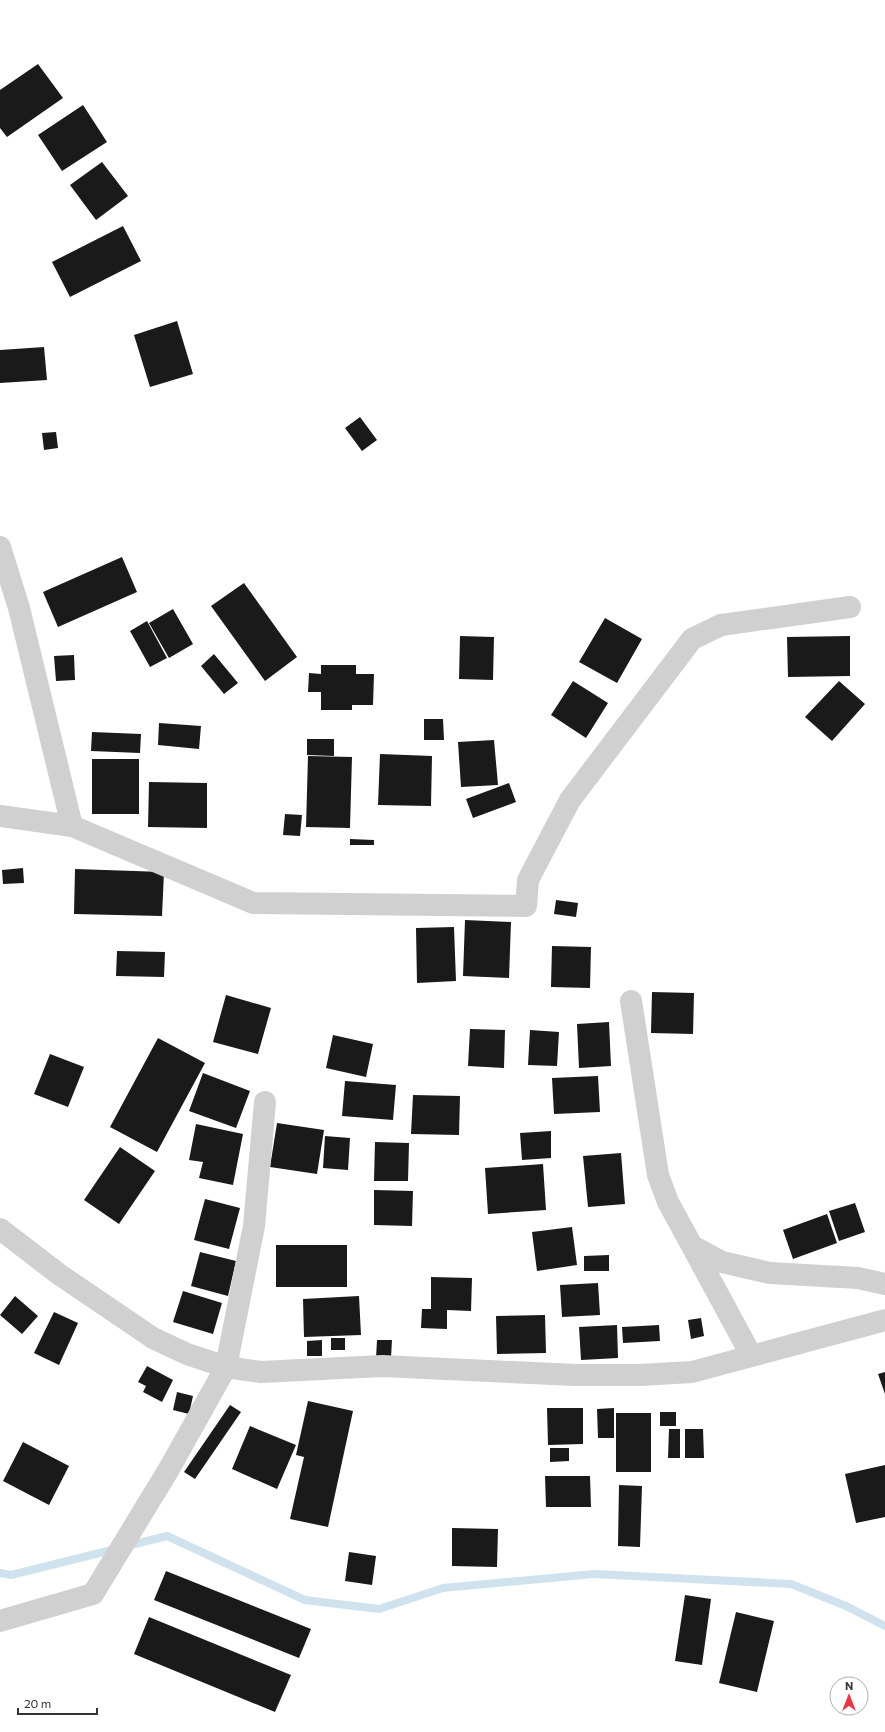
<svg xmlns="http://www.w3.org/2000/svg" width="885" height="1732" font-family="Commissioner,sans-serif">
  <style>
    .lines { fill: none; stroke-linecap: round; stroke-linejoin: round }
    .stream { stroke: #cfe2ee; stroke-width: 8 }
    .building { fill: #1a1a1a }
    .street { stroke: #d0d0d0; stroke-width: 22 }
  </style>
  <rect width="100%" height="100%" fill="#fff"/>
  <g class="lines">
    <path class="stream" d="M127 1546 167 1536 305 1600 379 1609 443 1588 594 1574 791 1584 846 1606 885 1626
      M0 1573 11 1575 116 1549"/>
  </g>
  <path class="building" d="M38 64 63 98 7 137 0 128V90Z
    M83 105 107 142 62 171 38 135Z
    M102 162 128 196 96 220 70 185Z
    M123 226 141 261 70 297 52 262Z
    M177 321 193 374 150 387 134 335Z
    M44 347 47 380 0 383V350Z
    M360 417 377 440 362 451 345 428Z
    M56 432 58 448 44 450 42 433Z
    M122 557 137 592 58 627 43 592Z
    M244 583 297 657 265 681 211 606Z
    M173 609 193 644 169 658 149 623Z
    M605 618 642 639 617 683 579 662Z
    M147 621 167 658 150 667 130 631Z
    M460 636 494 637 493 680 459 679Z
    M850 636V676L788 677 787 637Z
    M214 654 238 683 224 694 201 666Z
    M74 655 75 680 56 681 54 656Z
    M321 665H356V674H374L373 705H352V710H321V692H308L309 673 321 674Z
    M573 681 608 703 586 738 551 715Z
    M839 681 865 704 832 741 805 717Z
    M424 719H443L444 740H424Z
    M159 723 201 726 199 749 158 745Z
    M92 732 141 734 140 753 91 751Z
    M307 739H334V756L307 755Z
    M494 740 498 785 461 787 458 742Z
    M380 754 432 756 431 806 378 805Z
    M308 756 352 757 350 828 306 827Z
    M92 759H139V814H92Z
    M149 782 207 783V828L148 827Z
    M509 783 516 802 473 818 466 799Z
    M285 814 302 815 300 836 283 835Z
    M350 839 374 840V845H350Z
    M23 868 24 883 3 884 2 870Z
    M75 869 164 872 162 916 74 914Z
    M556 900 578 903 576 917 554 914Z
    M465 920 511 922 509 978 463 976Z
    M454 927 456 981 417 983 416 928Z
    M552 946 591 947 590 988 551 987Z
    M117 951 165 952 164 977 116 976Z
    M652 992 694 993 693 1034 651 1033Z
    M226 995 271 1008 258 1054 213 1042Z
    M609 1022 611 1066 579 1068 577 1024Z
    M470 1029 505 1030 504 1068 468 1066Z
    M530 1030 559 1032 557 1066 528 1065Z
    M333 1035 373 1044 366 1077 326 1068Z
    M158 1038 205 1063 157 1152 110 1127Z
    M50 1054 84 1067 68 1107 34 1094Z
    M203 1073 250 1091 236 1128 189 1111Z
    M598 1076 600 1112 554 1114 552 1078Z
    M345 1081 396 1085 393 1120 342 1116Z
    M413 1095 460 1096 459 1135 411 1134Z
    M277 1123 324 1130 317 1174 270 1167Z
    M196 1124 243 1134 233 1185 199 1178 203 1162 189 1160Z
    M551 1131V1158L522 1160 520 1133Z
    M325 1136 350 1138 348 1170 323 1168Z
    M375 1142 409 1143 408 1181H374Z
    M120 1147 155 1171 119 1224 84 1200Z
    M621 1153 625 1204 588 1207 583 1156Z
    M543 1164 546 1210 488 1214 485 1168Z
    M374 1190 413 1191 412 1226 374 1225Z
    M205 1199 240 1208 229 1249 194 1240Z
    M855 1203 865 1232 839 1241 829 1211Z
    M827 1214 837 1243 793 1259 783 1230Z
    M572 1227 577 1265 537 1271 532 1232Z
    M276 1245H347V1287H276Z
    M200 1252 236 1261 228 1296 191 1286Z
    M609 1255V1271H584V1256Z
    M431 1277 472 1278 471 1311 447 1310V1329L421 1328 422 1309H431Z
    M598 1283 600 1315 562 1317 560 1285Z
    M183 1291 222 1303 213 1334 173 1322Z
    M15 1296 38 1316 22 1334 0 1315Z
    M359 1296 361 1335 304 1337 303 1299Z
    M54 1312 78 1323 59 1365 34 1353Z
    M545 1315 546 1353 497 1354 496 1316Z
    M701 1318 704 1336 691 1339 688 1320Z
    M617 1325 618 1358 581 1360 579 1327Z
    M659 1325 660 1341 623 1343 622 1327Z
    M331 1338H345V1350H331Z
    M322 1340V1356H307V1341Z
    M377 1340H392L391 1358H376Z
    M147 1366 173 1380 162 1402 143 1392 146 1386 138 1382Z
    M885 1372V1394L878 1374Z
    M177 1392 193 1396 189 1414 173 1410Z
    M308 1401 353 1411 328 1527 290 1519 304 1457 296 1455Z
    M230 1405 241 1412 195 1479 184 1472Z
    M547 1408H583V1444L548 1445Z
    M614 1408V1438H598L597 1409Z
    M660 1412H676V1426H660Z
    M616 1413H651V1472H616Z
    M250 1426 296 1445 277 1489 232 1469Z
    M669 1429H680V1458H668Z
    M685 1429H703L704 1458H685Z
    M23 1442 69 1466 49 1505 3 1481Z
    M550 1448H569V1461L550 1462Z
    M885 1465V1517L856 1523 845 1474Z
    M545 1476H590L591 1507H546Z
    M619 1485 642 1486 640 1547 618 1546Z
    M452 1528 498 1529 497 1567 452 1566Z
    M349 1552 376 1556 372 1585 345 1581Z
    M166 1571 311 1629 299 1658 154 1600Z
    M685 1595 711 1599 702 1665 675 1661Z
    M736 1612 774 1621 757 1692 719 1683Z
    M149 1617 291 1675 275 1712 134 1654Z"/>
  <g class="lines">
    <path class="street" d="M0 547 19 608 72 826
      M0 816 72 826 253 903 526 906 528 880 570 800 692 639 721 625 850 607
      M631 1001 658 1175 668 1202 692 1246 722 1262 770 1273 858 1278 885 1284
      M0 1229 60 1275 153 1338 187 1354 226 1367 261 1372 382 1366 575 1375H639L692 1372 885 1320
      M692 1246 751 1355
      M0 1621 93 1594 169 1469 226 1367 254 1226 265 1102"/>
  </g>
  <g transform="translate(849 1696)"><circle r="19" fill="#ffffff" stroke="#adadad"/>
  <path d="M0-3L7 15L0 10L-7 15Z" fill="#e63946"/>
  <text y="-6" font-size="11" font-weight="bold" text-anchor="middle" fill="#333333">N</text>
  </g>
  <path d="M18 1708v6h79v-6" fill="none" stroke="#333333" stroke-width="2"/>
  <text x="24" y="1708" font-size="12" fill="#333333" stroke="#ffffff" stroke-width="3" paint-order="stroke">20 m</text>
</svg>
